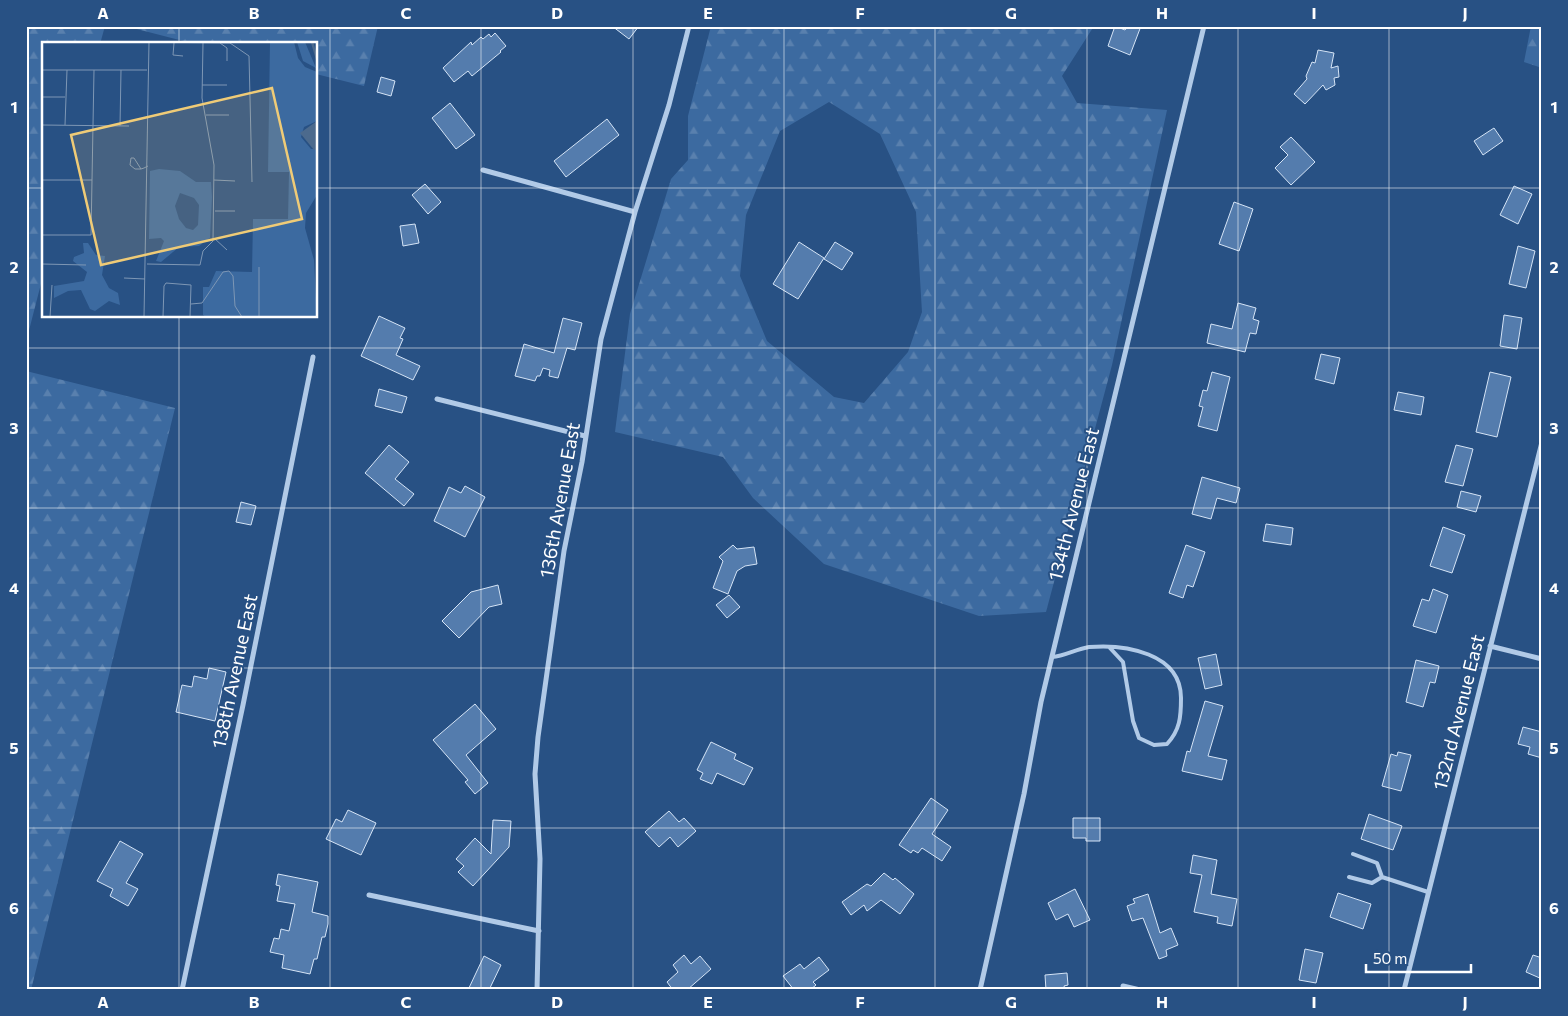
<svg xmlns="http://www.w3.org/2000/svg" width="1568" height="1016" font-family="Commissioner,sans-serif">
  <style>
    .forest { fill: url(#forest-firs); fill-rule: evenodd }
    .building { fill: #547cad; stroke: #d5e4f6 }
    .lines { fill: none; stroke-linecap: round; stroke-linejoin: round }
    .service { stroke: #b1cae7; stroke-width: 4 }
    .minor { stroke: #b1cae7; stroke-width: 5 }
    .grid { fill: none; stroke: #fff; stroke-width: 1; stroke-opacity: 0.55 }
    .labels { text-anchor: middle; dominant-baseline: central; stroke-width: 4; stroke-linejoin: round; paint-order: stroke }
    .street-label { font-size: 19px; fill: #fff; stroke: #285184 }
    .inset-river { fill: none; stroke: #4c6a8d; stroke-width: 2.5 }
    .inset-road { fill: none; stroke: #7e97b5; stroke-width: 1 }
    .view { fill: #efcb77; fill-opacity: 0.15; stroke: #efcb77; stroke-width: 2.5 }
    .inset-edge { fill: none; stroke: #fff; stroke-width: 2.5 }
    .neatline { fill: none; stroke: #fff; stroke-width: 2 }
    .grid-label { font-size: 16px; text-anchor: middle; font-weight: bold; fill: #fff }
  </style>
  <defs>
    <pattern id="forest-firs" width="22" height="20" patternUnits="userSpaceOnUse" patternTransform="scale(1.25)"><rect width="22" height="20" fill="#3c6aa0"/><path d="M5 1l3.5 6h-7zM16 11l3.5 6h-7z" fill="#5980ae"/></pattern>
  </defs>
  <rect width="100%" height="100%" fill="#285184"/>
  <path class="forest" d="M26 26H105L100 44H44V272L26 342Z
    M125 26H378L364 86 316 74V44H195Z
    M711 26H1094L1062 76 1077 103 1167 110 1112 365 1046 612 979 616 824 564 753 498 723 457 615 432 630 314 671 179 688 160V116ZM829 102 880 134 916 212 922 312 908 352 864 403 834 397 767 341 740 276 746 215 780 131Z
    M1531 26H1542V68L1524 62Z
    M26 371 175 408 31 990H26Z"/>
  <path class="building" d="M612 26H639L629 39Z
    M1115 26 1125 30 1128 26H1141L1130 55 1108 46Z
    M495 33 506 46 500 51 501 52 472 76 468 71 454 82 443 68 471 42 472 45 481 37 483 39 489 34 491 37Z
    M1318 50 1334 53 1331 68 1338 66 1339 77 1334 78 1335 85 1326 90 1323 85 1305 104 1294 94 1307 79 1306 76 1312 62 1315 63Z
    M381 77 395 81 391 96 377 92Z
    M450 103 475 135 456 149 432 118Z
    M607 119 619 135 566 177 554 161Z
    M1494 128 1503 141 1483 155 1474 141Z
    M1291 137 1315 162 1291 185 1275 168 1288 155 1280 147Z
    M425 184 441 202 428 214 412 195Z
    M1514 186 1532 194 1518 224 1500 215Z
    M1234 202 1253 209 1239 251 1219 244Z
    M415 224 419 243 403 246 400 226Z
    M799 242 824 258 798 299 773 284Z
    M835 242 853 253 842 270 824 259Z
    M1518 246 1535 251 1526 288 1509 284Z
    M1238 303 1256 308 1253 319 1259 321 1256 334 1250 333 1245 352 1207 343 1211 324 1232 329Z
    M1504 315 1522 318 1517 349 1500 346Z
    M379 316 405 328 400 338 403 339 396 355 420 366 413 380 361 356Z
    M563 318 582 323 575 350 567 348 558 378 549 376 550 370 543 368 540 376H537L535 381 515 376 524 344 554 353Z
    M1321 354 1340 358 1334 384 1315 379Z
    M1212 372 1230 377 1217 431 1198 426 1203 407 1199 406 1203 390 1207 391Z
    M1490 372 1511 377 1497 437 1476 432Z
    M379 389 407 397 402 413 375 406Z
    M1398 392 1424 397 1421 415 1394 410Z
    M389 445 409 462 395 479 414 494 404 506 365 473Z
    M1456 445 1473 449 1463 486 1445 482Z
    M1202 477 1240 488 1236 503 1217 498 1211 519 1192 514Z
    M465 486 485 497 465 537 434 521 449 487 461 493Z
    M1461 491 1481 496 1476 512 1457 507Z
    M241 502 256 506 251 525 236 522Z
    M1266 524 1293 528 1291 545 1263 541Z
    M1443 527 1465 535 1452 573 1430 566Z
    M733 545 737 549 754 547 757 564 745 566 737 571 728 594 713 588 723 561 719 557Z
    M1186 545 1205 552 1193 587 1187 585 1183 598 1169 593Z
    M498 585 502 604 489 607 459 638 442 621 471 592Z
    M1433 589 1448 595 1436 633 1413 626 1422 599 1429 601Z
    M729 595 740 607 727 618 716 605Z
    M1216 654 1222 685 1205 689 1198 658Z
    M1416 660 1439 666 1435 683 1430 682 1423 707 1406 702Z
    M209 668 226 672 215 721 176 712 182 685 192 687 194 676 207 679Z
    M1205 701 1223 706 1208 756 1227 760 1222 780 1182 771 1187 751 1190 752Z
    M475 704 496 729 466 755 488 783 475 794 465 782 468 780 433 740Z
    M1523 727 1542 732V758L1528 754 1530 747 1518 744Z
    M711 742 736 754 734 759 753 768 744 785 717 773 712 784 700 779 703 773 697 770Z
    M1398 752 1411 755 1401 791 1382 786 1391 754 1397 756Z
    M931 798 948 810 932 834 951 847 942 861 922 848 918 853 913 850 911 853 899 845Z
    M348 810 376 823 361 855 326 839 336 819 342 822Z
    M669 811 679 822 684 818 696 831 678 847 670 837 659 847 645 832Z
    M1369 814 1402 826 1393 850 1361 839Z
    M1073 818H1100V841H1086V838H1073Z
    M493 820 511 821 509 847 473 886 458 872 464 866 456 859 475 838 491 854Z
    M120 841 143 854 126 883 138 889 128 906 110 896 113 889 97 881Z
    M1193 855 1217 860 1211 894 1237 899 1232 926 1217 923 1218 917 1194 912 1202 875 1190 873Z
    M884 873 893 880 895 878 914 894 900 914 881 900 867 911 864 905 851 915 842 902 867 884 871 886Z
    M278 874 318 882 312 912 328 916V924L325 937H322L317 959H314L310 974 282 968 284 955 270 952 274 938 279 939 281 929 289 931 295 904 277 901 280 886 276 885Z
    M1075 889 1090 920 1074 927 1068 914 1056 920 1048 903Z
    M1338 893 1371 904 1363 929 1330 917Z
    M1148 894 1160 933 1171 928 1178 945 1166 950 1167 956 1159 959 1143 918 1132 921 1127 906 1135 903 1133 899Z
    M1305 949 1323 953 1316 983 1299 980Z
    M684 955 691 964 700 956 711 969 687 990H673L667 982 678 972 673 965Z
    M1533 955 1542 958V979L1526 972Z
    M484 956 501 965 489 990H468Z
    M819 957 829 970 813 982 816 985 810 990H794L783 976 800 964 804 969Z
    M1067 973 1068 985 1064 986 1065 990H1046L1045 975Z"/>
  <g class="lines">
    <path class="service" d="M1052 657C1065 656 1076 649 1089 647 1125 644 1181 653 1181 698 1181 717 1180 730 1167 744L1154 745 1139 738 1133 721 1123 662 1110 648
      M1353 854 1377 863 1382 877
      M1349 877 1372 883 1382 877 1428 892"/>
    <path class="minor" d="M483 170 635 212
      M437 399 585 436
      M1490 646 1542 659
      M369 895 539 931
      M1123 986 1140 990
      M182 990 243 705 313 357
      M537 990 540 859 535 774 538 737 564 551 582 462 601 339 635 212 669 105 689 26
      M980 990 1024 794 1041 702 1204 26
      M1404 990 1542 442"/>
  </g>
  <path class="grid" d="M179 26V44M330 26V990M481 26V990M633 26V990M784 26V990M935 26V990M1087 26V990M1238 26V990M1389 26V990M26 188H44M316 188H1542M179 316V990M26 348H1542M26 508H1542M26 668H1542M26 828H1542"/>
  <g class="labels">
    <g class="street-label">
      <text transform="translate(559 500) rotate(-80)">136th Avenue East</text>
      <text transform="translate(1073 504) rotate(-76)">134th Avenue East</text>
      <text transform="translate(234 671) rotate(-78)">138th Avenue East</text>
      <text transform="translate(1458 712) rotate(-76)">132nd Avenue East</text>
    </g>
  </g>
  <g transform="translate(42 42)">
    <rect width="275" height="275" fill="#285184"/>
    <path d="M228 0H252L256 16 263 25 275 30V79L262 85 259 95 269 107H275V153L264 171 263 186 272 218 275 275H164L161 273V245H167L174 229 210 230 211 177H246L247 130H226ZM255 0H263L274 26 261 19ZM117 127 138 129 154 140H169L170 155 168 196 157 204 137 205 119 220 114 219 122 199 119 196 107 197 108 129ZM138 151 152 156 157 163 156 183 151 188 144 186 137 177 133 164ZM41 201H46L54 213 63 214 60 233 67 246 76 251 78 263 67 259 53 269 48 267 39 248 26 249 12 256V244L42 239 45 230 31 219 32 215 42 211Z" fill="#3c6aa0" fill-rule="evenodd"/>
    <path d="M275 79V107L272 108 258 91Z" fill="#4c6a8d"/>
    <path class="inset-river" d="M270 0 275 17"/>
    <path class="inset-road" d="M98 0 188 1 207 14 210 140M132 1 131 13 141 14M178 1 185 6V19M0 28H105M160 43H185M0 55H23M164 73H187M0 83 87 84M23 83 25 28M78 84 79 28M99 127 92 116H89L88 123 93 127H99L102 126 106 124M0 138H50M172 138 193 139M173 169H193M0 193H49L52 28M172 196 185 208M0 222 44 223M105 222 158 223 161 209 171 199 172 123 160 56 161 1M82 236 103 237M149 262 160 261 181 230 187 229 191 234 193 264 200 275M8 275 10 243M102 275 107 0M121 275 122 244 124 241 149 243 148 275M217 275V225"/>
    <path class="view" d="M230 46 260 177 59 223 29 93Z"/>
    <rect width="275" height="275" class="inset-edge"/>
  </g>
  <rect width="1568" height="1016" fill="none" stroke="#285184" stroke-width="55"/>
  <path d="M1366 964v8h105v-8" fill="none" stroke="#ffffff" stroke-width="2.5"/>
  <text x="1373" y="964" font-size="15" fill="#ffffff" stroke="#285184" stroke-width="4" paint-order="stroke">50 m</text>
  <rect x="28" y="28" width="1512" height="960" class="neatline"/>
  <g class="grid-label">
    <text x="103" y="19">A</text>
    <text x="254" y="19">B</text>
    <text x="406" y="19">C</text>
    <text x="557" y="19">D</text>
    <text x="708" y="19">E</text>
    <text x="860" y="19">F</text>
    <text x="1011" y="19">G</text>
    <text x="1162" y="19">H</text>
    <text x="1314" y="19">I</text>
    <text x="1465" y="19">J</text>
    <text x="14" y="113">1</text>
    <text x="1554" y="113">1</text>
    <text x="14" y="273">2</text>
    <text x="1554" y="273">2</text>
    <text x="14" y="434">3</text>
    <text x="1554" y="434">3</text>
    <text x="14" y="594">4</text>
    <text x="1554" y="594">4</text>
    <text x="14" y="754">5</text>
    <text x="1554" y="754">5</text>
    <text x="14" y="914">6</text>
    <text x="1554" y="914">6</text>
    <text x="103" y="1008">A</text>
    <text x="254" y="1008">B</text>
    <text x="406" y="1008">C</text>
    <text x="557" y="1008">D</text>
    <text x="708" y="1008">E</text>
    <text x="860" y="1008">F</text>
    <text x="1011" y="1008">G</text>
    <text x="1162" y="1008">H</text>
    <text x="1314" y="1008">I</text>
    <text x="1465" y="1008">J</text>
  </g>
</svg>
